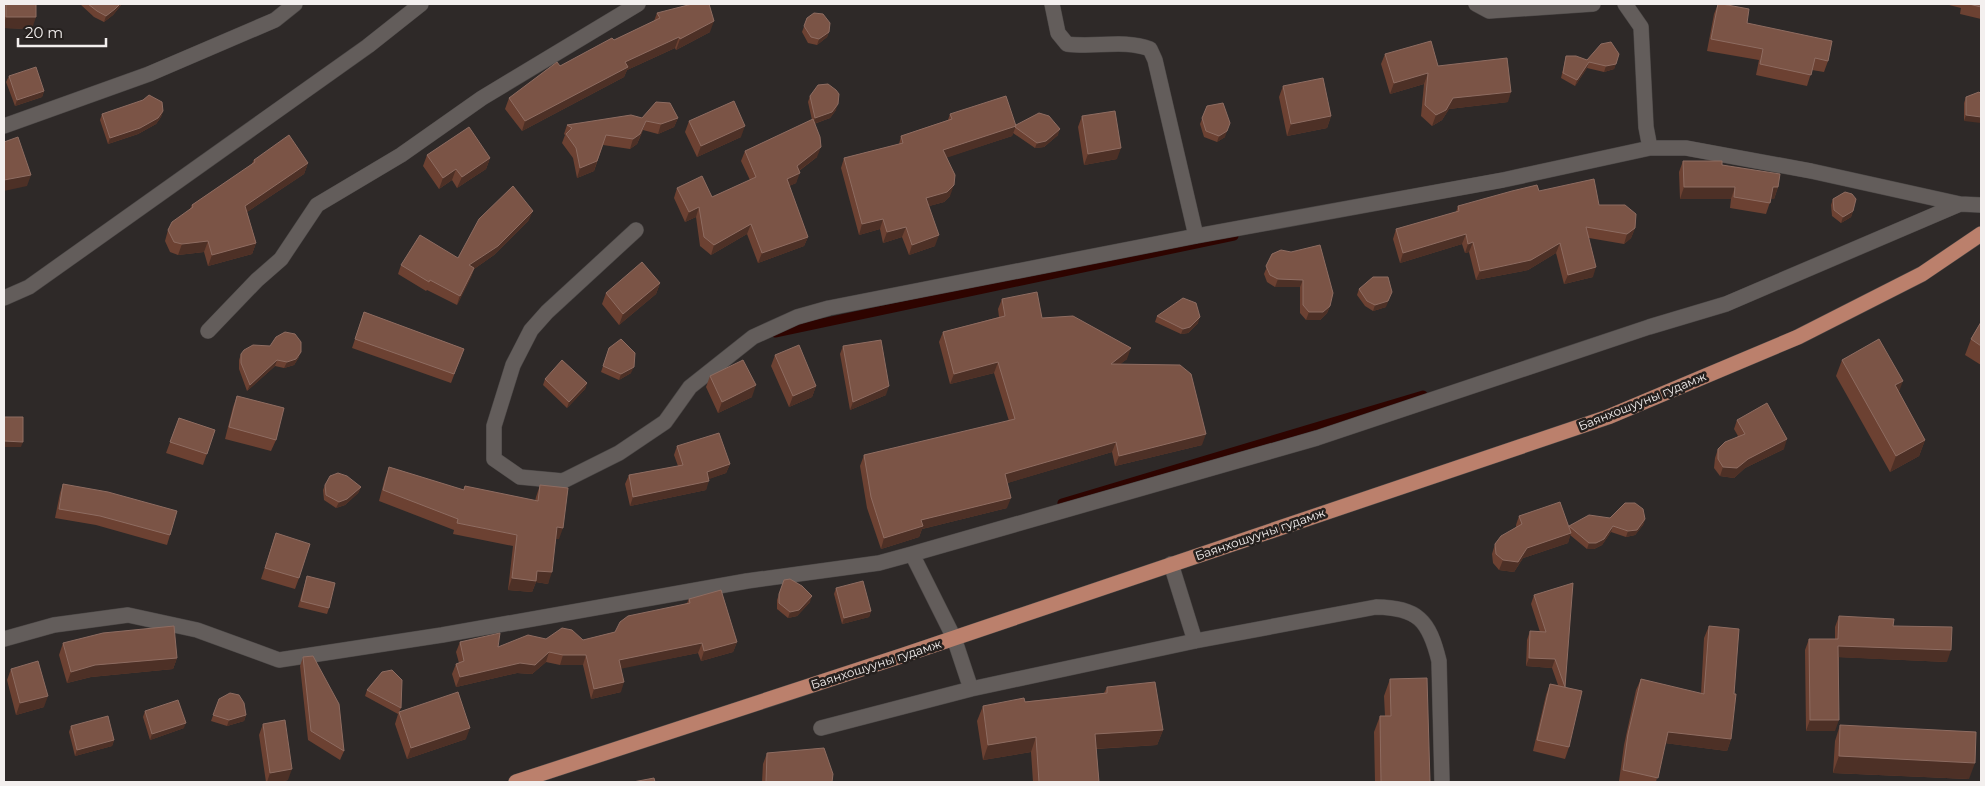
<svg xmlns="http://www.w3.org/2000/svg" width="1985" height="786" font-family="Montserrat,sans-serif">
  <style>
    .lines { fill: none; stroke-linecap: round; stroke-linejoin: round }
    .stream { stroke: #2e0400; stroke-width: 9 }
    .minor-casing { stroke: #4b4746; stroke-width: 16 }
    .major-casing { stroke: #4b4746; stroke-width: 16 }
    .minor { stroke: #635d5b; stroke-width: 15 }
    .major { stroke: #bb806c; stroke-width: 15 }
    .wall { fill: #6c4132 }
    .shaded-wall { fill: #4d3026 }
    .building { fill: #7b5446; stroke: #8e6c61 }
    .labels { text-anchor: middle; dominant-baseline: central; stroke-width: 5; stroke-linejoin: round; paint-order: stroke }
    .street-label { font-size: 12px; fill: #f3efee; stroke: #25201e }
  </style>
  <rect width="100%" height="100%" fill="#2e2928"/>
  <g class="lines">
    <path class="stream" d="M775 333 1234 236
      M1062 503 1423 395"/>
    <g class="minor-casing">
      <path id="minor" d="M1052 4 1058 33 1067 44C1094 48 1124 39 1150 49L1155 60 1196 236
        M1476 4 1489 11 1593 4
        M1625 4 1641 27 1646 127 1650 148
        M4 126 149 74 275 20 295 4
        M636 230 547 312 531 330 513 365 494 426V459L520 477 563 481 619 453 665 422 690 387 753 337 797 317 829 308 1196 236 1503 180 1650 148H1686L1811 171 1960 204
        M4 298 29 287 368 46 421 4
        M208 331 257 280 281 259 317 205 401 155 482 98 638 4
        M912 554 1317 438 1649 327 1726 304 1960 204 1981 205
        M1171 564 1195 641
        M4 639 54 625 128 615 197 630 279 660 442 635 747 581 879 563 912 554 954 638 971 689
        M821 728 971 689 1195 641 1376 607C1418 608 1429 620 1439 661L1442 782"/>
    </g>
    <g class="major-casing">
      <path id="major" d="M516 782 904 655 1608 417 1798 337 1922 274 1981 234"/>
    </g>
    <use href="#minor" class="minor"/>
    <use href="#major" class="major"/>
  </g>
  <path class="wall" d="M4 4H36L32 29 4 28Z
    M80 4H122L113 15 104 22 94 17Z
    M1718 4 1747 23 1828 61 1824 72 1812 70 1807 86 1756 75 1759 60 1707 51 1714 14Z
    M1945 4H1981V19L1960 14 1961 8Z
    M657 13 710 32 676 50 675 48 627 70 624 77 522 131 505 109 509 98 560 66 654 21Z
    M807 18 829 32 827 37 817 45 808 43 802 32Z
    M1385 54 1438 66 1508 102 1449 109 1442 120 1432 126 1421 116 1424 84 1390 94 1381 64Z
    M1619 54 1614 69 1604 72 1587 68 1575 86 1561 78 1566 56 1587 60Z
    M9 76 44 91 42 97 15 106 6 82Z
    M1283 86 1331 116 1327 128 1287 136 1279 97Z
    M1981 94 1964 121V103L1966 97Z
    M810 96 836 110 830 118 814 124 817 157 799 171 796 183 789 186 808 237 804 246 758 263 747 234 711 255 700 246 696 217 685 222 674 198 677 188 712 197 750 180 741 161 745 151 812 120 808 102Z
    M1207 106 1225 137 1217 142 1204 137 1200 124Z
    M163 111 161 117 156 124 138 134 108 144 100 120 102 114Z
    M950 114 1016 125 1058 135 1044 147 1035 148 1013 133 1012 136 947 157 950 196 944 202 929 206 935 246 909 255 902 237 883 243 880 229 859 235 841 168 844 158 899 144 901 136 948 120Z
    M1082 116 1117 159 1084 165 1078 127Z
    M642 118H678L674 127 658 134 643 130 637 144 630 149 603 145 594 171 577 178 573 158 562 143 565 135 564 134 567 125Z
    M689 121 741 137 697 157 685 132Z
    M427 155 490 158 486 169 457 188 452 180 439 189 423 166Z
    M254 160 308 163 304 174 247 212 256 243 252 254 208 266 204 252 178 255 170 252 165 241 168 230 190 209 192 205 251 165Z
    M1683 161 1722 165 1778 187 1774 199H1771L1766 214 1730 208 1731 199H1680L1679 172Z
    M1539 191 1599 205 1635 228 1631 238 1624 244 1589 238 1593 277 1564 284 1556 253 1528 270 1476 280 1469 252 1465 253 1462 244 1400 263 1393 239 1396 229 1456 212 1458 206Z
    M1833 199 1853 211 1851 217 1841 223 1832 216 1831 205Z
    M529 220 494 255 474 269 471 277 457 305 427 290 426 291 398 274 401 265 458 258Z
    M1281 250 1330 306 1327 313 1320 320H1306L1300 313V287H1275L1267 282 1264 274 1272 254Z
    M660 283 656 294 619 325 602 304 606 293Z
    M1359 289 1386 307 1373 311 1365 306 1357 295Z
    M1002 299 1127 359 1120 364 1202 445 1115 466 1112 452 1007 483V508L922 529 919 537 881 549 867 508 860 466 864 455 1009 421 994 373 950 384 939 342 943 332 999 317 998 309Z
    M364 312 464 349 451 383 352 348Z
    M1157 316 1198 323 1188 333 1181 334 1155 322Z
    M1981 322V365L1965 355 1971 339Z
    M843 346 886 395 850 410 840 354Z
    M609 348 631 373 619 380 601 372Z
    M241 354 299 357 294 365 284 368 275 366 247 391 239 369V360Z
    M775 355 816 386 812 397 789 407 771 366Z
    M1842 360 1899 392 1925 440 1919 456 1890 472 1836 376Z
    M710 376 752 397 718 413 706 387Z
    M545 379 587 383 585 389 567 408 543 385Z
    M237 396 276 440 271 451 225 439 233 407Z
    M179 418 215 430 203 465 166 453Z
    M1737 420 1784 449 1745 468 1734 478 1720 476 1714 468 1715 458 1718 449 1738 436 1734 429Z
    M677 446 730 464 726 473 708 479 706 490 630 506 625 484 629 475 678 466 674 455Z
    M389 467 463 490 465 486 535 501 536 497 540 485 559 539H556L548 584 536 582 532 592 508 590 513 546 453 534 454 530 379 501 385 478Z
    M63 484 170 535 167 545 96 525 55 518 60 493Z
    M325 485 361 487 358 493 345 505 336 508 324 500 323 490Z
    M1519 516 1569 526 1610 518 1645 519 1643 525 1635 535 1626 537 1611 532 1602 545 1594 549H1587L1570 535 1568 543 1523 558 1514 572 1499 570 1493 563 1492 554 1495 544 1516 527V525Z
    M276 533 299 578 295 589 261 579Z
    M307 576 329 608 327 614 298 607Z
    M784 580 810 602 797 616 788 618 777 609V600Z
    M836 588 871 611 869 617 842 624 834 594Z
    M1534 595 1565 687 1569 747 1565 759 1533 751 1546 695 1550 684 1558 685 1552 668 1526 666 1527 640 1530 631 1540 632 1531 604Z
    M689 599 737 642 733 652 701 661 698 653 621 668V692L591 699 583 665H560L546 662 532 674 517 673 456 687 452 674 456 664 459 663 456 652 460 642 498 647 546 639 583 640 615 632 687 603Z
    M1839 616 1893 626 1947 662 1839 657 1835 731H1806L1805 650 1809 639H1835V627Z
    M1709 626 1731 739 1727 751 1665 743 1656 782H1623L1619 781 1624 745 1636 690 1641 679 1701 694 1704 638Z
    M63 643 177 658 173 669 91 677 67 683 59 655Z
    M303 657 344 751 340 760 308 740 300 666Z
    M11 669 44 707 16 715 7 680Z
    M1390 679 1430 782H1375L1374 732 1380 716H1385L1384 696Z
    M1107 687 1163 730 1157 745 1096 749 1099 782H1033L1031 752 983 760 977 721 983 706 1104 693Z
    M367 690 401 708 399 712 466 739 407 759 395 724 398 714 365 696Z
    M219 699 246 715 244 721 227 726 211 721Z
    M145 711 184 728 150 740 143 717Z
    M263 724 288 780 278 782H266L259 735Z
    M1840 725 1969 779 1833 773 1835 741Z
    M71 726 114 740 112 746 75 756 69 732Z
    M767 753 832 782H762L763 764Z"/>
  <path class="shaded-wall" d="M120 4H122L113 15 104 22 106 16Z
    M6 17H36L32 29 4 28V23Z
    M714 21 710 32 676 50 680 39Z
    M829 32 827 37 817 45 819 39Z
    M679 37 675 48 627 70 624 77 522 131 525 121 625 62Z
    M1589 62 1587 68 1575 86 1577 80Z
    M1616 64 1614 69 1604 72 1606 66Z
    M1428 73 1424 84 1390 94 1394 83Z
    M44 91 42 97 15 106 17 100Z
    M1511 92 1508 102 1449 109 1442 120 1432 126 1436 115 1453 98Z
    M838 104 836 110 830 118 813 124 815 118Z
    M163 111 161 117 156 124 138 134 108 144 110 138Z
    M1966 115 1981 117V123L1964 121Z
    M1331 116 1327 128 1287 136 1291 124Z
    M678 118 674 127 658 134 661 124Z
    M646 121 637 144 630 149 633 139Z
    M1230 123 1225 137 1217 142 1219 136Z
    M745 126 741 137 697 157 701 146Z
    M1016 126 1012 136 940 160 943 150Z
    M1060 129 1058 135 1044 147 1035 148 1037 143Z
    M821 147 817 157 793 175 797 166Z
    M1121 148 1117 159 1084 165 1088 154Z
    M490 158 486 169 457 188 462 177Z
    M597 161 594 171 577 178 580 168Z
    M308 163 304 174 241 216 245 206Z
    M456 169 452 180 439 189 443 178Z
    M800 173 796 183 783 189 787 179Z
    M31 175 27 186 4 191V180Z
    M954 185 950 196 944 202 922 208 926 198Z
    M1684 187H1735L1731 199H1680Z
    M1773 187H1778L1774 199H1769Z
    M699 207 696 217 685 222 689 212Z
    M533 211 529 220 494 255 474 269 471 277 457 305 469 265Z
    M1853 211 1851 217 1841 223 1843 217Z
    M883 219 880 229 859 235 862 224Z
    M751 224 747 234 711 255 714 245Z
    M906 227 902 237 883 243 887 232Z
    M1635 228 1631 238 1624 244 1627 234Z
    M1466 234 1462 244 1400 263 1403 253Z
    M939 235 935 246 909 255 912 245Z
    M808 237 804 246 758 263 762 253Z
    M208 241 204 252 178 255 182 244Z
    M1473 242 1469 252 1465 253 1468 244Z
    M256 243 252 254 208 266 212 255Z
    M1560 243 1556 253 1528 270 1476 280 1480 271Z
    M1596 267 1593 277 1564 284 1568 275Z
    M1278 279 1303 280 1300 287H1275Z
    M660 283 656 294 619 325 623 314Z
    M1392 292 1386 307 1373 311 1375 305Z
    M1330 306 1327 313 1320 320H1306L1309 312Z
    M1200 317 1198 323 1188 333 1181 334 1183 329Z
    M1131 348 1127 359 1107 375 1111 364Z
    M301 352 299 357 294 365 284 368 287 362Z
    M277 360 275 366 247 391 250 385Z
    M998 362 994 373 950 384 954 374Z
    M634 367 631 373 619 380 621 374Z
    M1903 381 1897 397 1895 385Z
    M587 383 585 389 567 408 569 402Z
    M756 385 752 397 718 413 722 402Z
    M816 386 812 397 789 407 793 396Z
    M889 386 886 395 850 410 853 402Z
    M1206 434 1202 445 1115 466 1119 456Z
    M1787 439 1784 449 1745 468 1734 478 1720 476 1723 467 1748 459Z
    M1925 440 1919 456 1890 472 1896 456Z
    M4 441 23 442 21 447H4Z
    M1116 442 1112 452 1001 485 1005 474Z
    M730 464 726 473 704 481 707 472Z
    M709 481 706 490 630 506 633 497Z
    M361 487 358 493 345 505 336 508 339 502Z
    M1011 498 1007 508 922 529 919 537 881 549 884 538 921 520Z
    M1645 519 1643 525 1635 535 1626 537 1628 531Z
    M1613 526 1611 532 1602 545 1594 549H1587L1589 543Z
    M557 527 563 528 559 539H553Z
    M1571 533 1568 543 1523 558 1514 572 1499 570 1503 560 1527 548Z
    M537 571 552 572 548 584 536 582 532 592 508 590 512 578Z
    M812 596 810 602 797 616 788 618 790 612Z
    M871 611 869 617 842 624 844 618Z
    M737 642 733 652 701 661 704 651Z
    M702 643 698 653 615 670 619 660Z
    M1838 646 1951 650 1947 662 1834 657Z
    M549 652 546 662 532 674 517 673 456 687 460 677Z
    M563 655H586L583 665H560Z
    M177 658 173 669 91 677 67 683 71 672 95 665Z
    M1529 658 1555 659 1552 668 1526 666Z
    M624 682 621 692 591 699 594 689Z
    M48 696 44 707 16 715 20 703Z
    M246 715 244 721 227 726 229 720Z
    M1810 720H1839L1835 731H1806Z
    M186 723 184 728 150 740 152 734Z
    M470 728 466 739 407 759 411 748Z
    M1163 730 1157 745 1090 749 1095 734Z
    M1668 732 1731 739 1727 751 1664 743Z
    M1036 737 1031 752 983 760 988 745Z
    M114 740 112 746 75 756 77 750Z
    M1839 756 1975 763 1969 779 1833 773Z
    M292 769 288 780 278 782H267L270 773Z"/>
  <path class="building" d="M6 4H36V17H6Z
    M88 4H120L115 9 106 16 97 11Z
    M692 4H709L714 21 680 39 679 37 625 62 628 67 525 121 509 98 557 62 560 66 612 38 614 40 660 18 657 13Z
    M1718 4H1722L1749 9 1747 23 1832 41 1828 61 1815 58 1811 75 1760 64 1763 49 1711 39Z
    M1969 4H1981V7Z
    M814 13 823 14 830 23 829 32 819 39 811 37 804 26 807 18Z
    M1431 41 1438 66 1507 58 1511 92 1453 98 1446 110 1436 115 1425 105 1428 73 1394 83 1385 54Z
    M1611 42 1619 54 1616 64 1606 66 1589 62 1577 80 1563 73 1566 56H1576L1587 60 1601 44Z
    M36 67 44 91 17 100 9 76Z
    M1323 78 1331 116 1291 124 1283 86Z
    M828 84 836 90 839 94 838 104 832 112 815 118 810 96 818 85Z
    M1979 92 1981 94V117L1966 115V97Z
    M149 95 162 102 163 111 158 118 140 128 110 138 102 114 143 100Z
    M1006 96 1016 126 943 150 955 175 954 185 947 192 926 198 939 235 912 245 906 227 887 232 883 219 862 224 844 158 903 143 901 136 952 119 950 114Z
    M734 101 745 126 701 146 689 121Z
    M656 102 670 103 678 118 661 124 646 121 640 134 633 139 606 135 597 161 580 168 576 148 566 134 572 128 567 125 631 115 642 118Z
    M1223 103 1230 123 1227 131 1219 136 1206 131 1202 118 1207 106Z
    M1115 111 1121 148 1088 154 1082 116Z
    M1039 113 1049 116 1060 129 1046 141 1037 143 1015 127 1016 125Z
    M813 119 820 137 821 147 797 166 800 173 787 179 808 237 762 253 751 224 714 245 704 237 699 207 689 212 677 188 702 176 712 197 756 177 745 151Z
    M469 127 490 158 462 177 456 169 443 178 427 155Z
    M289 135 308 163 245 206 256 243 212 255 208 241 182 244 174 242 168 230 172 222 193 207 192 205 255 162 254 160Z
    M18 137 31 175 4 180V142Z
    M1683 161H1722V165L1780 174 1778 187H1773L1770 203 1734 197 1735 187H1684Z
    M1594 179 1599 205H1625L1636 214 1635 228 1627 234 1586 227 1596 267 1568 275 1560 243 1531 260 1480 271 1473 242 1468 244 1466 234 1403 253 1396 229 1459 211 1458 206 1512 191 1537 185 1539 191Z
    M513 186 533 211 498 246 469 265 474 268 460 296 430 280 429 282 401 265 420 235 458 258 479 219Z
    M1845 192 1852 194 1856 199 1853 211 1843 217 1834 210 1833 199Z
    M1320 245 1333 293 1330 306 1323 312H1309L1303 305V280L1278 279 1270 275 1266 266 1272 254 1281 250 1291 252Z
    M642 262 660 283 623 314 606 293Z
    M1373 277H1388L1392 292 1388 301 1375 305 1367 301 1359 289Z
    M1037 292 1042 318 1073 316 1131 348 1111 364 1180 365 1191 374 1206 434 1119 456 1116 442 1005 474 1011 498 921 520 923 526 884 538 871 497 864 455 1015 419 998 362 954 374 943 332 1005 316 1002 299Z
    M1183 298 1196 303 1200 317 1190 327 1183 329 1157 316Z
    M364 312 464 349 454 374 355 339Z
    M1981 322V346L1971 339Z
    M285 332 295 334 301 342V352L296 359 287 362 277 360 250 385 241 363V354L244 350 253 345 270 346 276 337Z
    M621 339 635 353 634 367 621 374 603 366 609 348Z
    M1879 339 1903 381 1895 385 1925 440 1896 456 1842 360Z
    M881 340 889 386 853 402 843 346Z
    M799 345 816 386 793 396 775 355Z
    M562 360 587 383 569 402 545 379Z
    M743 360 756 385 722 402 710 376Z
    M237 396 284 408 276 440 229 427Z
    M1767 403 1787 439 1748 459 1737 468 1723 467 1718 459V449L1725 442 1745 434 1737 420Z
    M4 417H23V442L4 441Z
    M179 418 215 430 207 454 170 442Z
    M719 433 730 464 707 472 709 481 633 497 629 475 683 465 677 446Z
    M389 467 464 490 465 486 538 501 540 485 568 488 563 528 557 527 552 572 537 571 536 581 512 578 517 535 457 523 458 519 383 490Z
    M338 473 347 476 361 487 347 499 339 502 326 495 325 485 330 476Z
    M63 484 108 492 177 511 170 535 100 516 59 509Z
    M1560 502 1571 533 1527 548 1518 562 1503 560 1496 554 1495 544 1501 536 1522 524 1519 516Z
    M1625 503H1635L1643 509 1645 519 1637 530 1628 531 1613 526 1604 539 1596 543H1589L1569 526 1589 515 1610 518Z
    M276 533 310 544 299 578 265 568Z
    M307 576 335 583 329 608 301 601Z
    M790 579 802 586 812 596 799 610 790 612 779 603V594L784 580Z
    M863 581 871 611 844 618 836 588Z
    M1573 583 1565 687 1555 659 1529 658 1530 631 1546 632 1534 595Z
    M721 590 737 642 704 651 702 643 619 660 624 682 594 689 586 655H563L549 652 535 665 520 663 460 677 456 664 464 661 460 642 500 633 498 647 528 635 546 639 562 628 572 630 583 640 615 632 620 622 628 616 690 603 689 599Z
    M1839 616 1894 619 1893 626 1952 627 1951 650 1838 646 1839 720H1810L1809 639H1838Z
    M174 626 177 658 95 665 71 672 63 643 103 633Z
    M1709 626 1739 629 1734 694H1736L1731 739 1668 732 1658 778 1623 770 1628 734 1641 679 1704 694Z
    M313 656 339 704 344 751 311 731 303 657Z
    M38 661 48 696 20 703 11 669Z
    M392 670 402 680 401 708 367 690 382 672Z
    M1427 678 1430 782H1381L1380 716H1391L1390 679Z
    M1155 682 1163 730 1095 734 1099 782H1039L1036 737 988 745 983 706 1024 698 1025 702 1107 693V687Z
    M1550 684 1582 691 1569 747 1537 740Z
    M458 692 470 728 411 748 399 712Z
    M230 693 239 695 244 703 246 715 229 720 213 715 219 699Z
    M178 700 186 723 152 734 145 711Z
    M108 716 114 740 77 750 71 726Z
    M285 720 292 769 270 773 263 724Z
    M1840 725 1976 732 1975 763 1839 756Z
    M824 748 833 774 832 782H766L767 753Z
    M654 778 655 782H633Z"/>
  <g class="labels">
    <g class="street-label">
      <text transform="translate(1642 401) rotate(-22)">Баянхошууны гудамж</text>
      <text transform="translate(1260 534) rotate(-19)">Баянхошууны гудамж</text>
      <text transform="translate(876 664) rotate(-18)">Баянхошууны гудамж</text>
    </g>
  </g>
  <rect width="1985" height="786" fill="none" stroke="#f3efee" stroke-width="10"/>
  <path d="M18 38v8h88v-8" fill="none" stroke="#f3efee" stroke-width="2.5"/>
  <text x="25" y="38" font-size="15" fill="#f3efee" stroke="#25201e" stroke-width="4" paint-order="stroke">20 m</text>
</svg>
